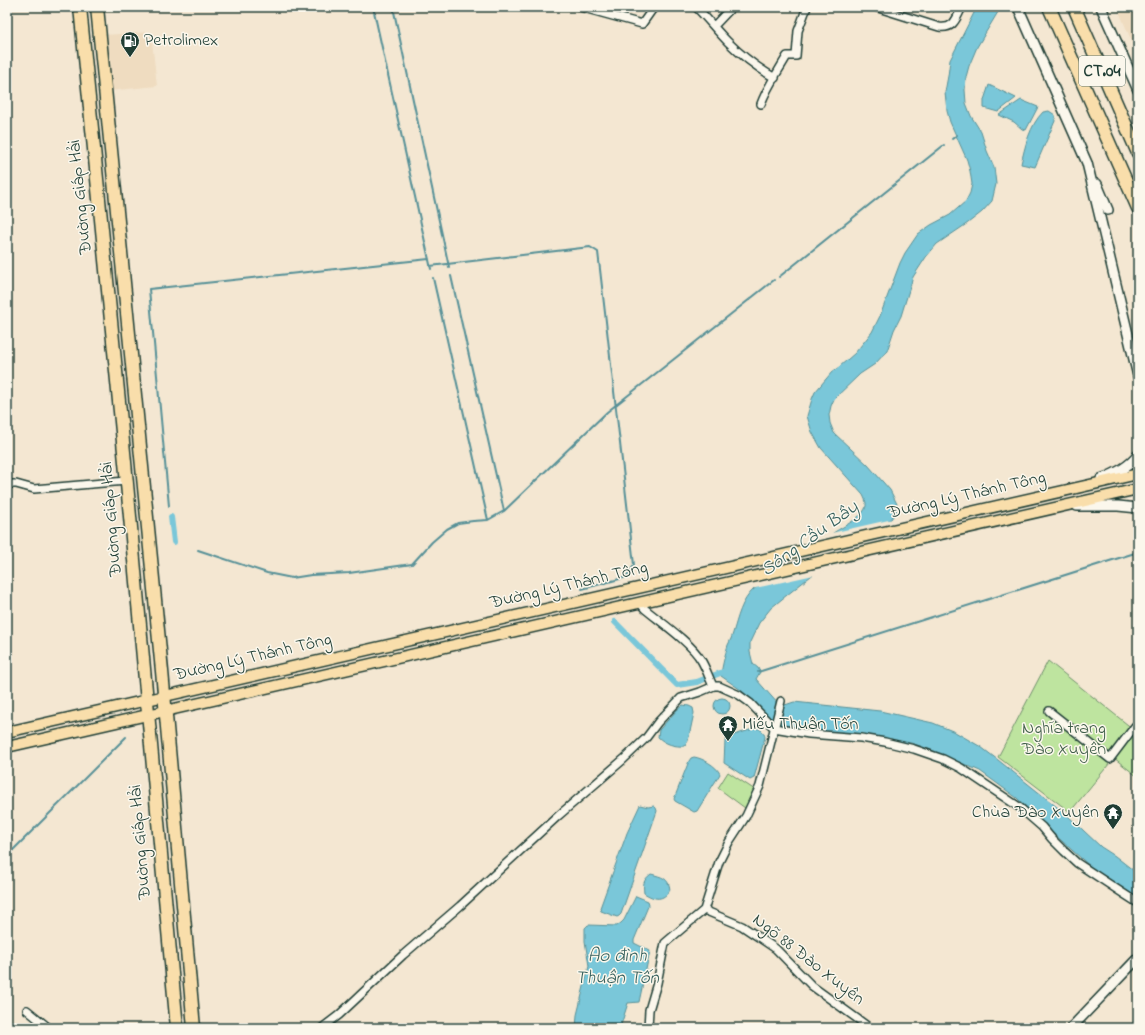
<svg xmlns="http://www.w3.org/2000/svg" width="1145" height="1035" font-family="'Indie Flower',sans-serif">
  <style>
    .built { fill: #efdcc0 }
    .green { fill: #bee49f; stroke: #6e906a }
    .water { fill: #7ac7d9; stroke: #569097 }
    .pier { fill: #f4e7d2 }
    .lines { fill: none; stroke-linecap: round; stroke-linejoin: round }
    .stream { stroke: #569097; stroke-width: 2 }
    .canal { stroke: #7ac7d9; stroke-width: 6 }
    .street-casing { stroke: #1f3d34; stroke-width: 10 }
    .secondary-casing { stroke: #1f3d34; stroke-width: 12 }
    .primary-casing { stroke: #1f3d34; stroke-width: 13 }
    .highway-casing { stroke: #1f3d34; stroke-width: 15 }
    .street { stroke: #fbf7ec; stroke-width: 7 }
    .secondary { stroke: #fbf7ec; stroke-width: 9 }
    .primary { stroke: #f9deab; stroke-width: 10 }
    .highway { stroke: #f9deab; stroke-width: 12 }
    .labels { text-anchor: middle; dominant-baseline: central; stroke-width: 3; stroke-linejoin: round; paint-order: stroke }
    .shield { fill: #fbf7ec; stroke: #61756b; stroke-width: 1 }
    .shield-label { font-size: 17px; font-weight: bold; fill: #1f3d34 }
    .poi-label { font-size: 18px; fill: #1f3d34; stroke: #fbf7ec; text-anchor: start }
    .street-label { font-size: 18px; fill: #1f3d34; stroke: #fbf7ec }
    .park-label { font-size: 18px; fill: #3f5e49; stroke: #fbf7ec }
    .water-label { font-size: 19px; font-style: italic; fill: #36605d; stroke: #fbf7ec }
  </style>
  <rect width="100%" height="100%" fill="#f4e7d2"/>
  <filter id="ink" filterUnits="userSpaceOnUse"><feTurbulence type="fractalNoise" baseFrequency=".025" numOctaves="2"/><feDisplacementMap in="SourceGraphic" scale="8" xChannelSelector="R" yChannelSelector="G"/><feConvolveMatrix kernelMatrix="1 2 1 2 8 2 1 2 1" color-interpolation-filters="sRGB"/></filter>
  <g filter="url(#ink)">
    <path class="built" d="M1117 7H1138V56Z
      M151 32 157 86 108 91 104 35Z"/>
    <path class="green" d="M1048 661 1138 733V777L1114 758 1070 812 998 757Z
      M728 772 755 790 749 803 745 808 718 788Z"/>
    <path class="water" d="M977 7H1001L977 47 969 66 966 77 965 90 966 103 971 116 981 132 987 151 994 167 996 184 992 201 982 212 968 223 937 244 926 257 913 277 901 316 894 330 887 351 875 364 860 374 834 399 831 406 829 415 830 423 834 433 868 465 890 490 897 504 896 512 891 519 811 576 782 599 771 608 759 623 750 642V652L753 664 758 668 760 672 756 679 779 705H785L794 702 880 711 933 723 955 732 981 747 998 760 1067 815 1101 847 1115 856 1138 874V898L1092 868 1053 833 1017 798 980 771 929 749 911 743 891 739 873 736 822 731 779 725 769 717 756 704 741 690 721 676C722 665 725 655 728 645 730 641 732 637 733 633 738 617 741 601 754 589 779 571 805 552 830 535 840 528 856 521 863 512 868 506 866 501 863 495L821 448 812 432 807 416 812 399 815 392 832 372 839 367 855 353 872 332 880 316 900 263 905 253 918 234 931 225 950 215 966 201 970 193 972 184 970 171 967 160 950 122 947 111 945 92 948 76 950 60Z
      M989 85 1016 98 998 112 984 108V100Z
      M1021 100 1038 107 1026 130 1022 129 1014 122 999 115Z
      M1049 111 1055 115V121L1035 167 1021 164C1025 146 1030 125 1043 112Z
      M714 706a8 8 0 1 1 16 0a8 8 0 1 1-16 0Z
      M683 705 689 706 693 708 694 713 688 741 685 746C675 747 665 744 658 737L659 730 677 710Z
      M756 728C761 729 764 732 765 737L754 778 750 780 724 763 725 741 728 737Z
      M694 757C702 758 717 766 720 774L697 811 694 812 675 801 674 799 689 761 691 758Z
      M640 805 648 807 654 806 656 808 657 811 621 914 619 916 617 917 601 911 600 908 627 833Z
      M651 874C662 877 669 878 670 890 663 901 655 900 644 893 643 884 643 880 651 874Z
      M636 896 648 901 649 904 634 940V943L650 951 639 1002 628 1003 620 1028H576L577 1015 589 966 585 941V928L588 925 617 926 621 923 624 920Z"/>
    <path class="pier" d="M893 519 818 574 751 589 827 534Z"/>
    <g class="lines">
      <path class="stream" d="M373 7 431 269
        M393 7 449 267
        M952 139 957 135
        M430 266 590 247 598 252 634 565 627 577 582 589
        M451 276 504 511
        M779 277 944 145
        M433 278 488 520
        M169 506 149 289 429 259
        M198 550 267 573 292 578 311 575 349 573 412 564 432 542 447 529 458 523 473 521 488 520 504 511 607 412 774 280
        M758 672 1138 552
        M7 856 126 737"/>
      <path class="canal" d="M171 517 174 542
        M615 622 677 685 697 682 728 670"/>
      <g class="street-casing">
        <path id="street" d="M580 7 642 24 654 7
          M696 7C707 18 717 31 728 42 742 56 758 68 775 78
          M875 7 939 27C954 29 956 19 962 7
          M714 26 732 7
          M761 104C767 87 778 72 787 56H796L798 31 807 7
          M7 484H16L34 489 126 481
          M640 603 645 609C662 623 691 643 701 660 706 668 709 678 713 686
          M1049 711 1110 759 1135 726 1138 728
          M774 728 809 734 861 738 885 742 914 749 943 759 961 768 1019 807 1042 827 1052 839 1064 851 1077 863 1121 892 1138 903
          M704 910 742 926 760 938 776 949 812 986 870 1028
          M27 1010 49 1028
          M322 1028 339 1015 403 955 460 906 558 816 624 759 646 738 658 722 681 698 700 692 714 686H719L739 695 750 703 774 728
          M648 1028 649 1010 657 983 665 943 704 910 719 862 729 842 746 816 760 786 781 701"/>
      </g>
      <g class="secondary-casing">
        <path id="secondary" d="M1018 7 1087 163 1138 376
          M1101 7 1138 90
          M1097 184 1108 210
          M1101 479C1115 474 1129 467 1138 455
          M1077 506H1118L1138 508
          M1071 1028 1138 958"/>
      </g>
      <g class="primary-casing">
        <path id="primary" d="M7 732 1138 474
          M7 747 1138 489"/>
      </g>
      <g class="highway-casing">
        <path id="highway" d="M80 7 125 462 177 1028
          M97 7 162 671 194 1028
          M1049 7 1138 208
          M1074 7 1138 153"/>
      </g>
      <use href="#street" class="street"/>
      <use href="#secondary" class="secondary"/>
      <use href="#primary" class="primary"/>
      <use href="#highway" class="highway"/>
    </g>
  </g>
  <defs>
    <g id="fuel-pin" transform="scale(1)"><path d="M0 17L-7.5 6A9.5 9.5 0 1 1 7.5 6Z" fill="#1f3d34" stroke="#fbf7ec"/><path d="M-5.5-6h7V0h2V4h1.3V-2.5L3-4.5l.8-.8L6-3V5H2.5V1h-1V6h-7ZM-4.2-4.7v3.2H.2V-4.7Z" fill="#fff"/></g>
    <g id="temple-pin" transform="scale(1)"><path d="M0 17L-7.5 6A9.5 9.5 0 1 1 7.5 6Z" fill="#1f3d34" stroke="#fbf7ec"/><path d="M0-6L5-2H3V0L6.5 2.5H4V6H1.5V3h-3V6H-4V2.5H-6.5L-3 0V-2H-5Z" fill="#fff"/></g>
  </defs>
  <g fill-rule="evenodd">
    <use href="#fuel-pin" x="130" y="41"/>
    <use href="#temple-pin" x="728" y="725"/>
    <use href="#temple-pin" x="1113" y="813"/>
  </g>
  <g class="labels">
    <rect class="shield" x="1079" y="56" width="46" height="30" rx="3"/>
    <g class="shield-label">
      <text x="1102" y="71">CT.04</text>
    </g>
    <g class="poi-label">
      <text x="144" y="41">Petrolimex</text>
      <text x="742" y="725">Miếu Thuận Tốn</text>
      <text x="1099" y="813" text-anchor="end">Chùa Đào Xuyên</text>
    </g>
    <g class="street-label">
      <text transform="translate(81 197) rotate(-96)">Đường Giáp Hải</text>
      <text transform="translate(967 496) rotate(-13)">Đường Lý Thánh Tông</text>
      <text transform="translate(112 519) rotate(-95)">Đường Giáp Hải</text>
      <text transform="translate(569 586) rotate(-13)">Đường Lý Thánh Tông</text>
      <text transform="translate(253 658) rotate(-13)">Đường Lý Thánh Tông</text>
      <text transform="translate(141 842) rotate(-95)">Đường Giáp Hải</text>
      <text transform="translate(808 960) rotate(38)">Ngõ 88 Đào Xuyên</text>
    </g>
    <g class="park-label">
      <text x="1064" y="729">Nghĩa trang<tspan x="1064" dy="21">Đào Xuyên</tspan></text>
    </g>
    <g class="water-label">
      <text transform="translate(810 539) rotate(-36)">Sông Cầu Bây</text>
      <text x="617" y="956">Ao đình<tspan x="617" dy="22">Thuận Tốn</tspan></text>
    </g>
  </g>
  <rect width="1145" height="1035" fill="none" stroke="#fbf7ec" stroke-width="24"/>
  <rect x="12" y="12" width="1121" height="1011" fill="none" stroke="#1f3d34" stroke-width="1.5" filter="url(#ink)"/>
</svg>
